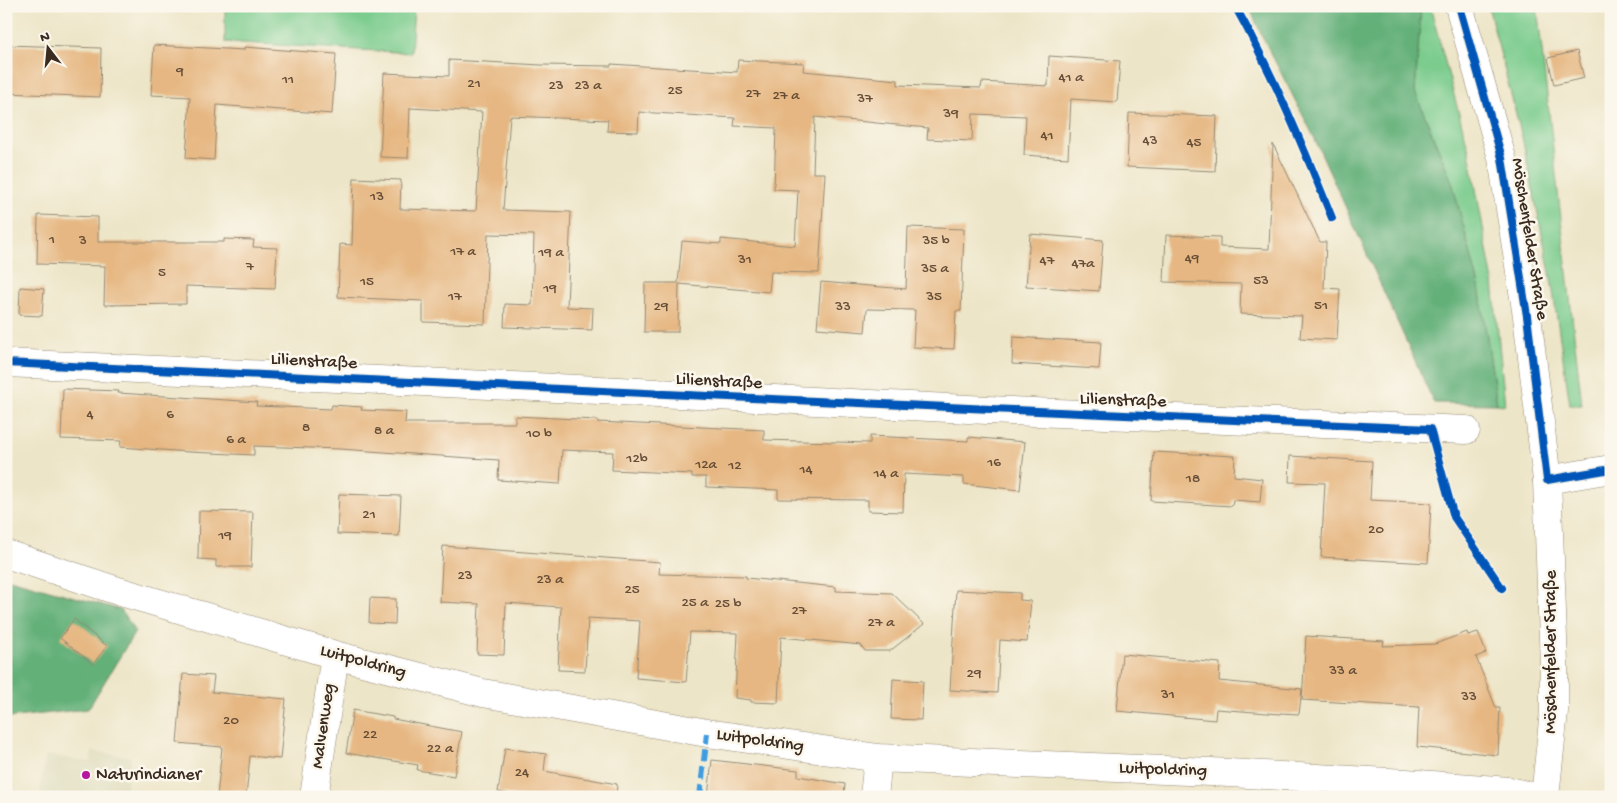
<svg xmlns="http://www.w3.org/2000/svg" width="1617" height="803" font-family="'Gochi Hand',sans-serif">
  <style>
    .built { fill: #dcd9b8 }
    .green { fill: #7bcc8e; stroke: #5b7b56 }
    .forest { fill: #64b079; stroke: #506d4c }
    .building { fill: #e6b782 }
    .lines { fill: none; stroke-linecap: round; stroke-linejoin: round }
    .minor-casing { stroke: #948872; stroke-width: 29 }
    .tertiary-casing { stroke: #948872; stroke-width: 29 }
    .minor { stroke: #fff; stroke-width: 28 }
    .tertiary { stroke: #fff; stroke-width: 28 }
    .quiet { stroke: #3f9ce0; stroke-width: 6; stroke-dasharray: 12 6; stroke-linecap: butt }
    .cycleway-casing { stroke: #fbf7ec; stroke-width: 11 }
    .cycleway { stroke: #0057b8; stroke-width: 8 }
    .poi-dot { fill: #b5179e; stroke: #fbf7ec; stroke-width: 2 }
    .labels { text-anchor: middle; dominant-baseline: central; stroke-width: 5; stroke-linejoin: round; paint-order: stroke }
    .number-label { font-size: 15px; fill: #664d37 }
    .street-label { font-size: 18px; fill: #3b2a1e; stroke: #fbf7ec }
    .poi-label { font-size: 18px; fill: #3b2a1e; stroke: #fbf7ec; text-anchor: start }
  </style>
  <rect width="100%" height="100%" fill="#fbf7ec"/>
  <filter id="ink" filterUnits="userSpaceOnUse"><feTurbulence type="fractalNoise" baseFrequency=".02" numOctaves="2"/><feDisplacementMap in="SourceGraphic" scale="10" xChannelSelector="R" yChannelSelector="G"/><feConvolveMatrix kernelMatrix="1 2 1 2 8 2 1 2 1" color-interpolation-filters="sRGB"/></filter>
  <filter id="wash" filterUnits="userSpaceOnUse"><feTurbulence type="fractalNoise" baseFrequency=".0096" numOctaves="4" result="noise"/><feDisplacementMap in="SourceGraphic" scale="20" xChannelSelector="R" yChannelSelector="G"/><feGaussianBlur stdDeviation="1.12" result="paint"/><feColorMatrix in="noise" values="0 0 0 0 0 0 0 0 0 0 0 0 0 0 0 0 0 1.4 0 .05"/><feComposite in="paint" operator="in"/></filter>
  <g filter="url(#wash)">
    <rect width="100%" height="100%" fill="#ede5c7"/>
    <path class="built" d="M92 751 131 757 126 793 107 789 105 797H39L46 755 90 762Z"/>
    <path class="green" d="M225 6H414L411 53 225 42Z
      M1421 6H1430L1469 151 1493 282 1505 405 1497 404 1479 286 1452 182 1415 92Z
      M1488 6H1537L1582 405H1570L1550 272 1522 137Z"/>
    <path class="forest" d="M1249 6H1421L1415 92 1452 182 1479 286 1497 404 1434 403 1313 135 1262 36Z
      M6 578 121 610 135 632 88 709 6 718Z"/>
    <g id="blocks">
      <path class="building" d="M6 45 101 48 100 97 6 93Z
        M154 45 244 50V47L336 54 332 114 217 105 214 160 186 158 190 97 151 95Z
        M1577 51 1584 78 1554 85 1548 58Z
        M1049 56 1120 61 1117 102 1071 99 1068 158 1024 155 1026 116 973 114 972 141 927 139 928 128 815 117 813 173H825L819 273 771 272 769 292 679 284 678 332H644L645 283H678L682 241 721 244V239L795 246 798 190 774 189 776 128 734 126 735 118 639 112 638 132 607 131 608 120 510 116 503 210 571 212 567 307 593 308 592 330 504 327 505 304 532 305 534 235 488 234 485 324 423 322V301L338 297 340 244 352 245 354 178 401 180 400 209 476 211 482 112 410 108 408 158 380 157 384 73 449 76V60L541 65 611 66V64L737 72 738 60 804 63 803 71 898 80V85L981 88 982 82 1048 86Z
        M1129 113 1217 116 1215 171 1127 167Z
        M1273 144 1320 242H1326L1324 288 1340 289 1337 340 1300 338 1302 316 1240 314 1241 284 1164 282 1166 235 1220 237V247L1269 249Z
        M38 215 98 217V242H224V239L254 240 253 247 277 248 275 289 186 286V304L104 305 105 266 37 264Z
        M908 227 964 229 961 311H956L954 349 913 347 915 310 867 309 865 332 817 328 821 282 906 289Z
        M1030 234 1103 240 1099 291 1026 286Z
        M20 287 44 289 42 316 19 315Z
        M1013 337 1101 342 1099 369 1012 364Z
        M63 389 119 391 118 393 257 402 256 406 331 409 332 405 362 407 361 410 406 412 405 423H515V416L597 420V422L764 430V440L870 443V436L968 441V437L1025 442 1020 490 964 484V477L904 474 903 512 868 511V500L778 499V490L706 487V477H692V474L612 470 613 452 562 450 560 484 498 480 499 460 340 449 254 446V455L189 452 120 447 121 441 61 439Z
        M1154 452 1235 456 1234 476 1262 479 1260 502 1233 500 1232 506 1151 501Z
        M1290 456 1372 461 1370 500 1431 503 1428 563 1321 557 1325 483 1289 482Z
        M339 494 401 496 399 536 337 534Z
        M199 511 253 512 251 567H216V560L198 559Z
        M443 546 660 562 659 574 746 576V578L836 587V591L892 593 924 624 890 651H865L861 645 781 637 778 703 751 702V700L735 698 738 633 690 632 686 682 636 678 640 621 588 618 585 671 558 670 561 607 506 603 504 655 477 654 479 604 440 602Z
        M956 590 1020 593V600L1031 601 1027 642 1000 640 997 693 950 690Z
        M370 598 396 599 395 624 369 623Z
        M74 619 107 646 93 664 60 638Z
        M1467 632 1468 635 1478 632 1486 653 1476 657 1496 708H1500L1498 755 1417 747 1419 707 1302 700 1306 636 1384 641 1383 646 1435 644Z
        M1122 654 1220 663 1219 681 1302 689 1299 714 1280 713V714L1216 709 1215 720 1117 711Z
        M183 674 214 676 212 692 286 699 280 759 250 756 246 797H217L222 747 177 743Z
        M893 679 923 681 921 720 891 719Z
        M353 710 393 717V719L462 732 454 776 417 770 418 765 346 753Z
        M505 748 546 754 544 771 617 784 616 797H525L498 792Z
        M712 760 798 770V776L845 784 844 797H708Z"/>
    </g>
  </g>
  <g filter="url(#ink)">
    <use href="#blocks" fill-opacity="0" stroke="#948872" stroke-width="1"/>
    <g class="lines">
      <g class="minor-casing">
        <path id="minor" d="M6 363 599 390 987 410 1466 430
          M1547 480 1611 469
          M6 554 118 591 335 655 483 693 707 733 878 758 1211 772 1406 783 1509 791 1535 797
          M314 797 335 655
          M874 797 878 758"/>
      </g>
      <g class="tertiary-casing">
        <path id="tertiary" d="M1459 6 1502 158 1527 316 1547 480 1554 664V711L1545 797"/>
      </g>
      <use href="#minor" class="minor"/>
      <use href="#tertiary" class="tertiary"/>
      <path class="quiet" d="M700 797 707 733"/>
      <g class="cycleway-casing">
        <path id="cycleway" d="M1235 6C1273 74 1303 146 1332 218
          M1459 6 1502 158 1527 316 1547 480 1611 469
          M6 363C481 384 955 409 1430 429L1454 517 1502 588"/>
      </g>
      <use href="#cycleway" class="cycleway"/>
    </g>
  </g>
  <circle class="poi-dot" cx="86" cy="775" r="5"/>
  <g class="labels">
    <g class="number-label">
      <text x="180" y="72">9</text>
      <text x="1071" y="78">41 a</text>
      <text x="288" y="80">11</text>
      <text x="474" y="84">21</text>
      <text x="556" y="86">23</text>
      <text x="588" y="86">23 a</text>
      <text x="675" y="91">25</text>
      <text x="753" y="94">27</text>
      <text x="786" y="96">27 a</text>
      <text x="865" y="99">37</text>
      <text x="951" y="114">39</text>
      <text x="1047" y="136">41</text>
      <text x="1150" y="141">43</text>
      <text x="1194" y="143">45</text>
      <text x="377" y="197">13</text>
      <text x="52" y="240">1</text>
      <text x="83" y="241">3</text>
      <text x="936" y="241">35 b</text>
      <text x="463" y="252">17 a</text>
      <text x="551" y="253">19 a</text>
      <text x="1192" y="259">49</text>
      <text x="745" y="260">31</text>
      <text x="1047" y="261">47</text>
      <text x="1083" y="264">47a</text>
      <text x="250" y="267">7</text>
      <text x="935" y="269">35 a</text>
      <text x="162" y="273">5</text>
      <text x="1261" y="281">53</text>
      <text x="367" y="282">15</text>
      <text x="550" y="289">19</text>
      <text x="455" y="297">17</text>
      <text x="934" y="297">35</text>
      <text x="1321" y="306">51</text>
      <text x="661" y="307">29</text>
      <text x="843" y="307">33</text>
      <text x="90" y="415">4</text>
      <text x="170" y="415">6</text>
      <text x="306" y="428">8</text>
      <text x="384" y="431">8 a</text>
      <text x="539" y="434">10 b</text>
      <text x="236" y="440">6 a</text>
      <text x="637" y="459">12b</text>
      <text x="994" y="463">16</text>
      <text x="706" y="465">12a</text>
      <text x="735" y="466">12</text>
      <text x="806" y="470">14</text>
      <text x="886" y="474">14 a</text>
      <text x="1193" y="479">18</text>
      <text x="369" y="515">21</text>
      <text x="1376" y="530">20</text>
      <text x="225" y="536">19</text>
      <text x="465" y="576">23</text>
      <text x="550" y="580">23 a</text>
      <text x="632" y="590">25</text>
      <text x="695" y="603">25 a</text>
      <text x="728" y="604">25 b</text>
      <text x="799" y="611">27</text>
      <text x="881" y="623">27 a</text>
      <text x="1343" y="671">33 a</text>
      <text x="974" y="674">29</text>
      <text x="1168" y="695">31</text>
      <text x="1469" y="697">33</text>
      <text x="231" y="721">20</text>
      <text x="370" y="735">22</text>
      <text x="440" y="749">22 a</text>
      <text x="522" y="773">24</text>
    </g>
    <g class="street-label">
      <text transform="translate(1529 239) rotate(81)">Möschenfelder Straße</text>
      <text transform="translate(314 362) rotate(3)">Lilienstraße</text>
      <text transform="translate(719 382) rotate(3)">Lilienstraße</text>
      <text transform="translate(1123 401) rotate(2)">Lilienstraße</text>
      <text transform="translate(1551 652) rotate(-90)">Möschenfelder Straße</text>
      <text transform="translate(363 662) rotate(15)">Luitpoldring</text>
      <text transform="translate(324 726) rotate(-82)">Malvenweg</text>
      <text transform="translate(760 741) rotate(8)">Luitpoldring</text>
      <text transform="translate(1163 770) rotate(2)">Luitpoldring</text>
    </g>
    <g class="poi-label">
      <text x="96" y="775">Naturindianer</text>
    </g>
  </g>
  <rect width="1617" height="803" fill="none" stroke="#fbf7ec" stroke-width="25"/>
  <g transform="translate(48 48) rotate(344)" stroke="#fbf7ec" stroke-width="4" paint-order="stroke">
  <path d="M0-4L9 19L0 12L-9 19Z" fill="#3b2a1e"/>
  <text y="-8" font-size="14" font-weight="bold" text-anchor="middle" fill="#3b2a1e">N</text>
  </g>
</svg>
